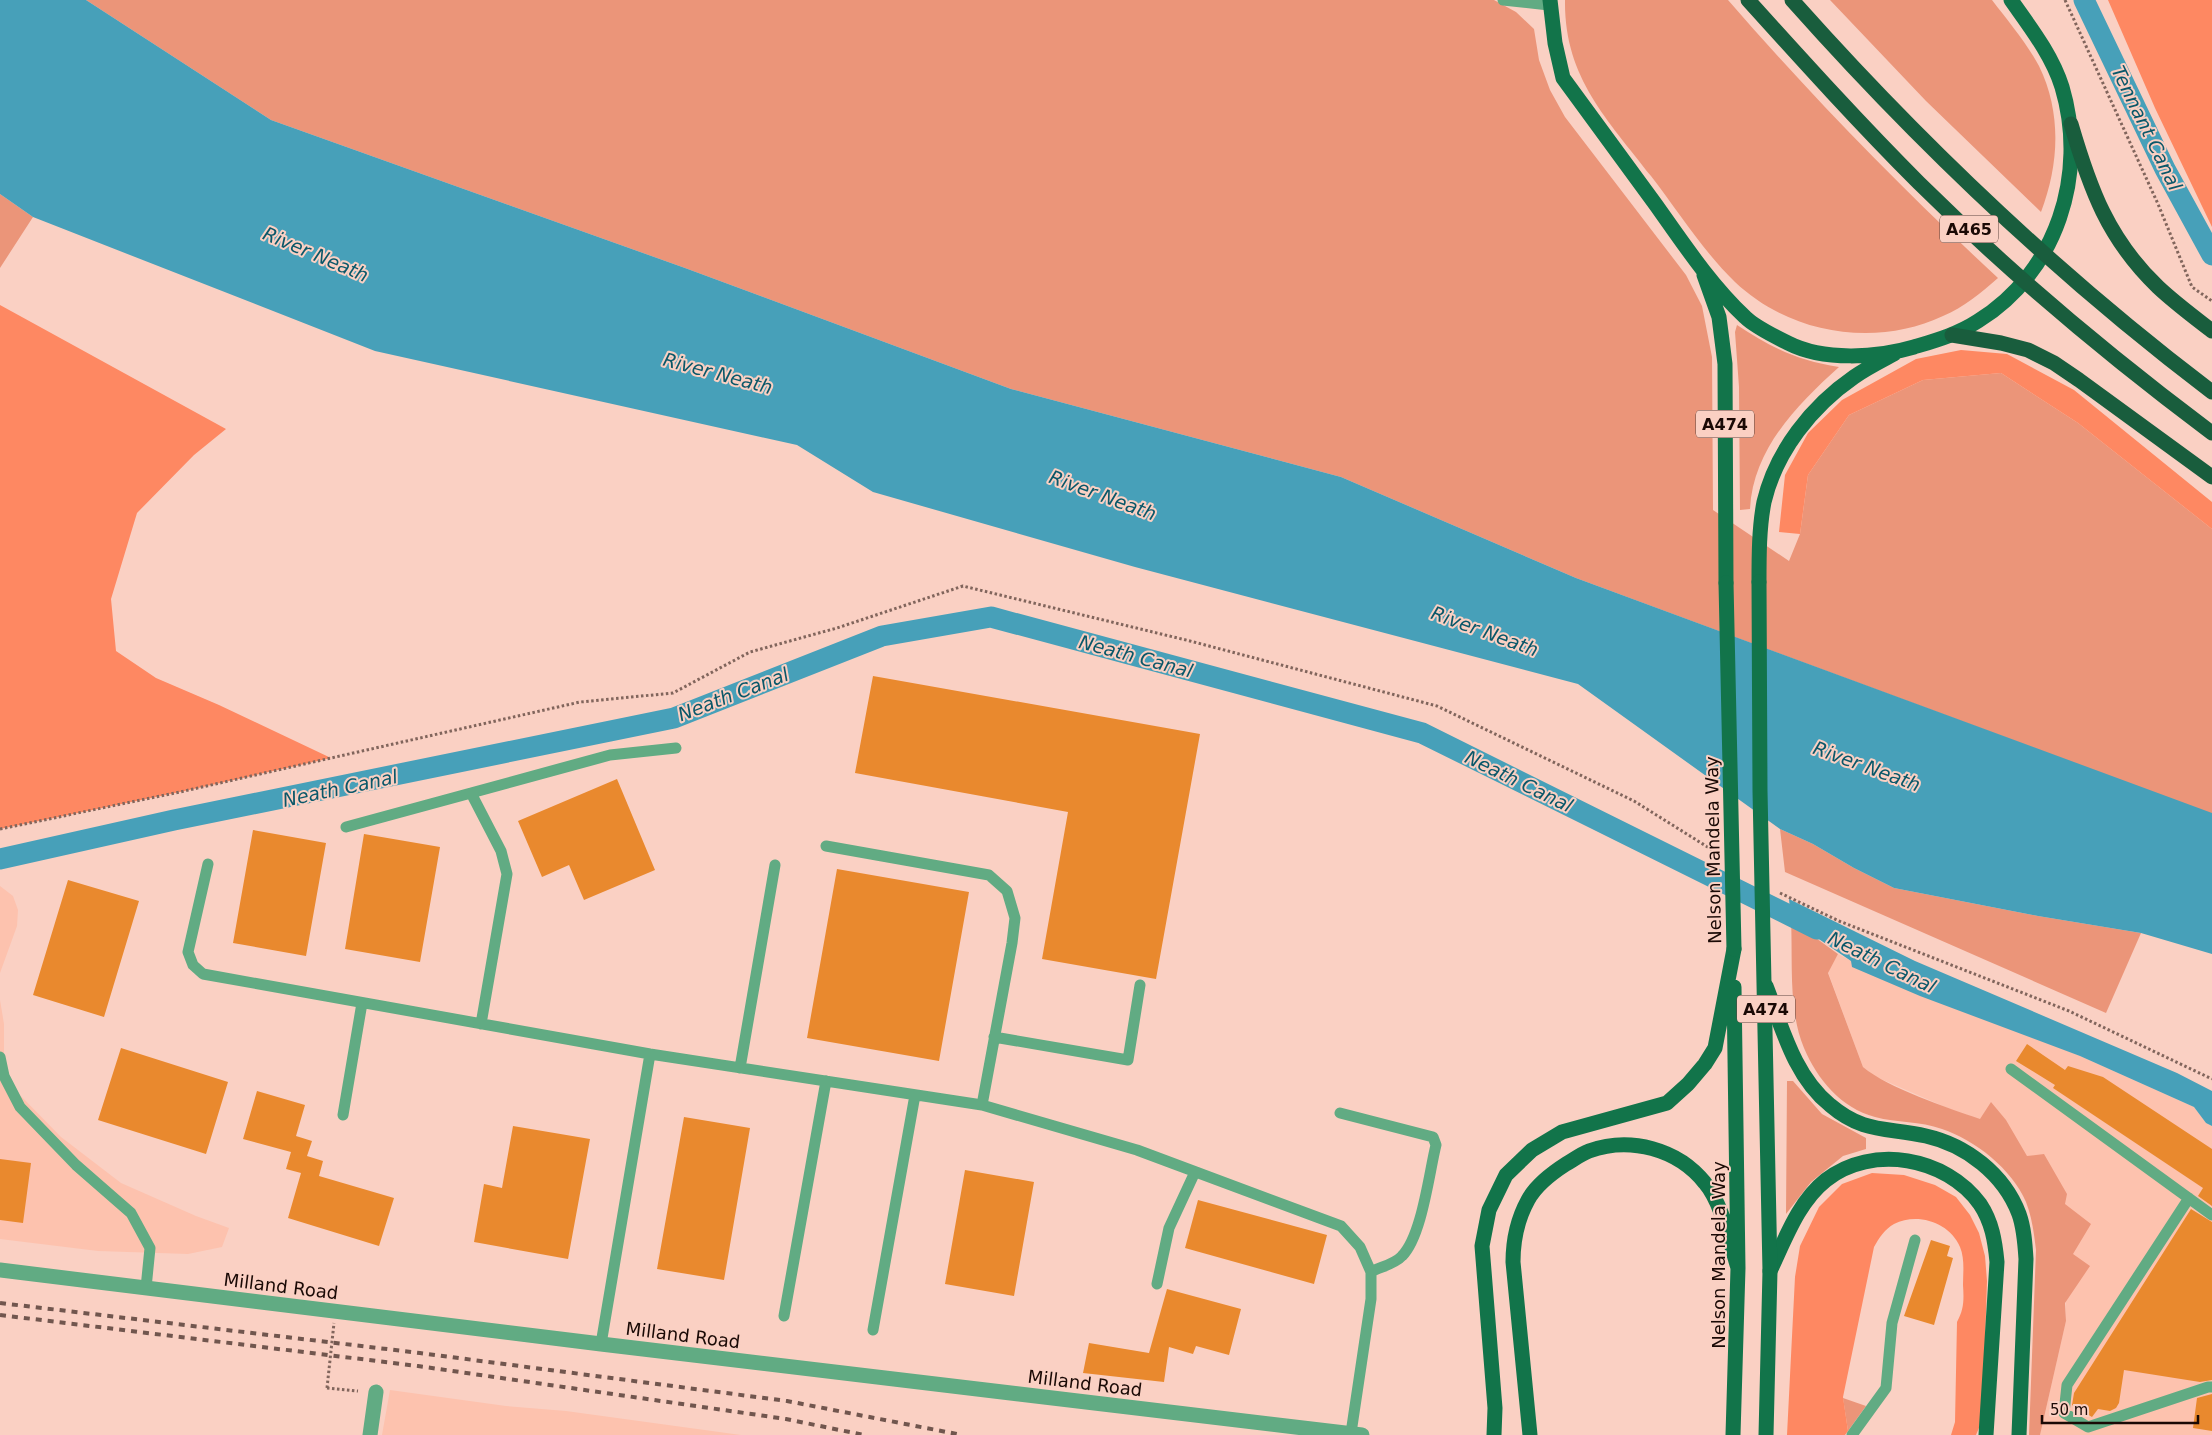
<svg xmlns="http://www.w3.org/2000/svg" width="2212" height="1435" font-family="'DejaVu Sans',sans-serif">
  <style>
    .built { fill: #fdc2ae }
    .green { fill: #eb9579 }
    .forest { fill: #fe8862 }
    .water { fill: #47a0b9 }
    .lines { fill: none; stroke-linecap: round; stroke-linejoin: round }
    .canal { stroke: #47a0b9; stroke-width: 21 }
    .building { fill: #e9892e }
    .path { stroke: #81655c; stroke-width: 3; stroke-dasharray: 2.5 2.5; stroke-linecap: butt }
    .lane { stroke: #61ab83; stroke-width: 11 }
    .street { stroke: #61ab83; stroke-width: 15 }
    .primary { stroke: #12744a; stroke-width: 15 }
    .highway { stroke: #195d3d; stroke-width: 15 }
    .rail { stroke: #71564e; stroke-width: 4; stroke-dasharray: 6 6; stroke-linecap: butt }
    .path-bridge { stroke: #81655c; stroke-width: 3; stroke-dasharray: 2.5 2.5; stroke-linecap: butt }
    .primary-bridge { stroke: #12744a; stroke-width: 15 }
    .highway-bridge { stroke: #195d3d; stroke-width: 15 }
    .labels { text-anchor: middle; dominant-baseline: central; stroke-width: 4; stroke-linejoin: round; paint-order: stroke }
    .shield { fill: #fad0c3; stroke: #5d453e; stroke-width: 1 }
    .shield-label { font-size: 16px; font-weight: bold; fill: #1a0905 }
    .street-label { font-size: 18px; fill: #1a0905; stroke: #fad0c3 }
    .water-label { font-size: 19px; font-style: italic; fill: #0a5769; stroke: #fad0c3 }
  </style>
  <rect width="100%" height="100%" fill="#fad0c3"/>
  <path class="built" d="M0 886 13 896 18 910 17 926 0 973Z
    M1838 954 1851 961 2080 1056 2194 1107 2206 1123 2212 1126V1435H2040L2066 1321 2064 1209 1993 1124 1952 1110 1874 1076 1863 1067 1828 972Z
    M0 1000 4 1024V1070L16 1091 61 1137 121 1183 196 1216 229 1228 222 1247 188 1254 98 1251 0 1239Z
    M390 1390 506 1406 566 1411 741 1435H382Z"/>
  <path class="green" d="M86 0H1494L1516 12 1534 29 1539 60 1550 90 1565 117 1686 275 1702 306 1712 357 1713 510 1789 561 1800 534 1808 475 1849 415 1923 380 2001 373 2078 423 2212 529V814L1576 578 1341 477 1011 389 685 268 271 120Z
    M1565 0H1728C1813 98 1903 190 1998 278 1981 293 1964 307 1943 316 1875 348 1790 334 1735 282 1703 251 1678 211 1651 176 1607 119 1564 77 1565 0Z
    M1830 0H1992C2008 21 2026 42 2039 66 2062 113 2059 165 2041 212L1926 101Z
    M0 194 33 217 0 268Z
    M1737 325C1770 347 1798 361 1839 367 1797 405 1753 449 1750 509L1740 510 1739 387 1735 332Z
    M1780 829 1813 844 1854 868 1894 888 2038 916 2141 933 2106 1013 1785 872Z
    M1791 920 1838 954 1828 973 1863 1067C1888 1088 1948 1108 1980 1119L1991 1102 2006 1120 2027 1156 2044 1154 2067 1194 2065 1204 2091 1224 2073 1254 2090 1266 2065 1303 2066 1321 2040 1435H2029L2036 1250C2034 1234 2032 1217 2026 1202 2012 1169 1975 1140 1942 1129 1920 1121 1897 1123 1875 1117 1841 1108 1817 1079 1804 1048 1788 1010 1793 961 1791 920Z
    M1787 1081H1793L1822 1114 1866 1138V1149L1843 1156 1811 1182 1786 1214Z
    M1843 1398 1866 1406 1848 1431Z"/>
  <path class="forest" d="M2108 0H2212V227L2155 108Z
    M0 305 226 429 194 455 137 513 111 599 116 651 156 678 219 705 331 758 180 792 0 829Z
    M1961 350 2007 354 2074 390 2212 502V529L2078 423 2001 373 1923 380 1849 415 1808 475 1800 534 1779 532 1785 475 1808 433 1842 400 1916 359Z
    M1872 1173 1904 1175 1935 1185 1956 1197 1970 1215 1979 1233 1985 1256 1987 1281 1983 1405 1981 1423 1976 1435H1951L1955 1422 1957 1322C1964 1309 1964 1300 1963 1285 1963 1273 1965 1259 1960 1247 1950 1223 1918 1212 1894 1224 1885 1229 1879 1238 1874 1247L1843 1397 1848 1431 1845 1435H1787L1795 1277 1800 1246 1819 1207 1842 1184Z"/>
  <path class="water" d="M0 0H86L271 120 685 268 1011 389 1341 477 1576 578 2212 813V954L2141 933 2038 916 1894 888 1854 868 1813 844 1780 829 1578 684 1135 567 873 492 797 445 375 351 33 217 0 194Z
    M1789 899 1915 961 2177 1073 2212 1091V1126L2206 1123 2194 1107 2080 1056 1920 996 1852 967 1851 961 1791 920Z"/>
  <g class="lines">
    <path class="canal" d="M2084 0 2165 169 2212 255
      M0 859 174 820 674 718 882 636 991 617 1422 733 1817 929"/>
  </g>
  <path class="building" d="M873 676 1200 734 1156 979 1042 959 1068 812 855 773Z
    M617 779 655 870 584 900 569 865 542 877 518 821Z
    M253 830 326 843 306 956 233 943Z
    M364 834 440 847 420 962 345 949Z
    M837 869 969 892 939 1061 807 1038Z
    M68 880 139 901 104 1017 33 995Z
    M2027 1044 2065 1070 2068 1066 2103 1077 2212 1149V1206L2198 1196 2203 1188 2053 1088 2055 1085 2016 1061Z
    M121 1048 228 1082 206 1154 98 1120Z
    M257 1091 305 1105 296 1136 312 1141 307 1156 323 1161 319 1176 394 1198 379 1246 288 1218 301 1173 286 1169 291 1152 243 1139Z
    M684 1117 750 1128 724 1280 657 1269Z
    M513 1126 590 1139 568 1259 474 1242 484 1184 502 1188Z
    M0 1159 31 1163 23 1223 0 1220Z
    M965 1170 1034 1182 1014 1296 945 1284Z
    M1198 1200 1327 1235 1314 1284 1185 1248Z
    M2191 1209 2212 1222V1380L2200 1382 2124 1370 2119 1403 2116 1408 2110 1411 2098 1409 2092 1417 2072 1405 2074 1393Z
    M1931 1240 1950 1246 1947 1256 1953 1258 1934 1325 1904 1316Z
    M1167 1289 1241 1309 1229 1355 1196 1346 1193 1354 1169 1347 1164 1382 1083 1373 1089 1343 1149 1353Z
    M2212 1394V1431L2193 1428 2197 1398Z"/>
  <g class="lines">
    <path class="path" d="M2065 0 2158 204 2192 287 2212 301
      M0 829 180 792 580 702 673 693 750 652 837 628 963 586 1190 641 1437 706 1634 801 1714 851
      M1780 893 1839 921 2069 1011 2212 1079
      M327 1388 358 1391"/>
    <path class="lane" d="M1503 0 1549 5
      M471 793 610 755 676 748
      M346 827 471 793 501 851 507 874 481 1024
      M826 846 989 875 1007 891 1015 918 1012 943 982 1105
      M208 864 188 952 193 965 203 974 650 1054 982 1105 1137 1150 1341 1226 1360 1247 1371 1272V1299L1351 1433
      M994 1037 1128 1060 1140 985
      M0 1057 4 1076 20 1107 76 1165 131 1213 150 1248 146 1288
      M740 1068 775 865
      M2011 1069 2212 1215
      M1340 1113 1433 1137 1436 1145C1429 1173 1422 1236 1402 1256 1395 1264 1380 1267 1371 1272
      M343 1115 362 1003
      M2189 1198 2067 1385 2064 1413 2088 1427 2208 1387H2212
      M1157 1284 1169 1228 1195 1172
      M784 1316 826 1081
      M873 1330 915 1095
      M601 1344 650 1054
      M1852 1435 1886 1388 1892 1323 1915 1240"/>
    <path class="street" d="M0 1270 601 1344 1362 1435
      M370 1435 376 1392"/>
    <path class="primary" d="M1550 0 1555 43 1563 78C1594 120 1625 162 1656 205 1683 243 1710 284 1745 317 1755 327 1774 336 1788 343 1823 361 1877 358 1914 347 1937 340 1958 334 1978 321 2057 272 2088 174 2062 87 2052 55 2030 27 2011 0
      M1704 275 1719 317 1725 364 1726 583
      M1759 582C1759 556 1759 528 1764 502 1776 451 1812 406 1854 377 1867 368 1881 361 1894 354
      M1766 986C1782 1027 1794 1076 1830 1105 1864 1134 1887 1127 1926 1136 1966 1145 2004 1174 2019 1214 2024 1228 2025 1243 2026 1259L2019 1435
      M1770 1271C1785 1240 1798 1202 1826 1180 1872 1144 1946 1157 1980 1204 1992 1222 1995 1241 1997 1262L1986 1435
      M1494 1435 1495 1408 1482 1246 1489 1210 1506 1175 1532 1150 1562 1132 1667 1103 1688 1084 1705 1064 1715 1048 1734 949
      M1530 1435 1513 1262C1513 1240 1517 1220 1528 1200 1536 1185 1552 1173 1566 1164 1573 1160 1581 1154 1589 1151 1630 1136 1678 1149 1705 1183 1722 1203 1730 1243 1738 1268
      M1733 1435 1738 1268 1734 987"/>
    <path class="highway" d="M2071 124C2090 189 2108 239 2158 287 2175 303 2194 317 2212 331
      M1952 335 2001 343 2028 350 2054 363 2079 380 2212 477"/>
    <path class="rail" d="M0 1303 420 1353 787 1401 962 1435
      M0 1315 418 1366 786 1419 864 1435"/>
    <path class="path-bridge" d="M327 1388 334 1323"/>
    <path class="primary-bridge" d="M1759 582 1760 791 1770 1271 1766 1435
      M1726 583 1734 949"/>
    <path class="highway-bridge" d="M1748 0C1804 62 1860 124 1919 183 2010 273 2109 356 2212 433
      M1792 0C1920 144 2059 276 2212 392"/>
  </g>
  <g class="labels">
    <g class="shield">
      <rect x="1940" y="215.5" width="58" height="27" rx="4"/>
      <rect x="1696" y="410.5" width="58" height="27" rx="4"/>
      <rect x="1737" y="995.5" width="58" height="27" rx="4"/>
    </g>
    <g class="shield-label">
      <text x="1969" y="229">A465</text>
      <text x="1725" y="424">A474</text>
      <text x="1766" y="1009">A474</text>
    </g>
    <g class="street-label">
      <text transform="translate(1713 850) rotate(-91)">Nelson Mandela Way</text>
      <text transform="translate(1718 1255) rotate(-90)">Nelson Mandela Way</text>
      <text transform="translate(281 1286) rotate(7)">Milland Road</text>
      <text transform="translate(683 1335) rotate(7)">Milland Road</text>
      <text transform="translate(1085 1383) rotate(7)">Milland Road</text>
    </g>
    <g class="water-label">
      <text transform="translate(2147 128) rotate(64)">Tennant Canal</text>
      <text transform="translate(316 254) rotate(23)">River Neath</text>
      <text transform="translate(718 373) rotate(15)">River Neath</text>
      <text transform="translate(1103 495) rotate(20)">River Neath</text>
      <text transform="translate(1485 631) rotate(20)">River Neath</text>
      <text transform="translate(1136 656) rotate(15)">Neath Canal</text>
      <text transform="translate(733 694) rotate(-21)">Neath Canal</text>
      <text transform="translate(1867 766) rotate(20)">River Neath</text>
      <text transform="translate(1519 781) rotate(26)">Neath Canal</text>
      <text transform="translate(340 788) rotate(-12)">Neath Canal</text>
      <text transform="translate(1882 962) rotate(26)">Neath Canal</text>
    </g>
  </g>
  <path d="M2042 1415v8h156v-8" fill="none" stroke="#1a0905" stroke-width="2.5"/>
  <text x="2050" y="1415" font-size="15" fill="#1a0905" stroke="#fad0c3" stroke-width="4" paint-order="stroke">50 m</text>
</svg>
